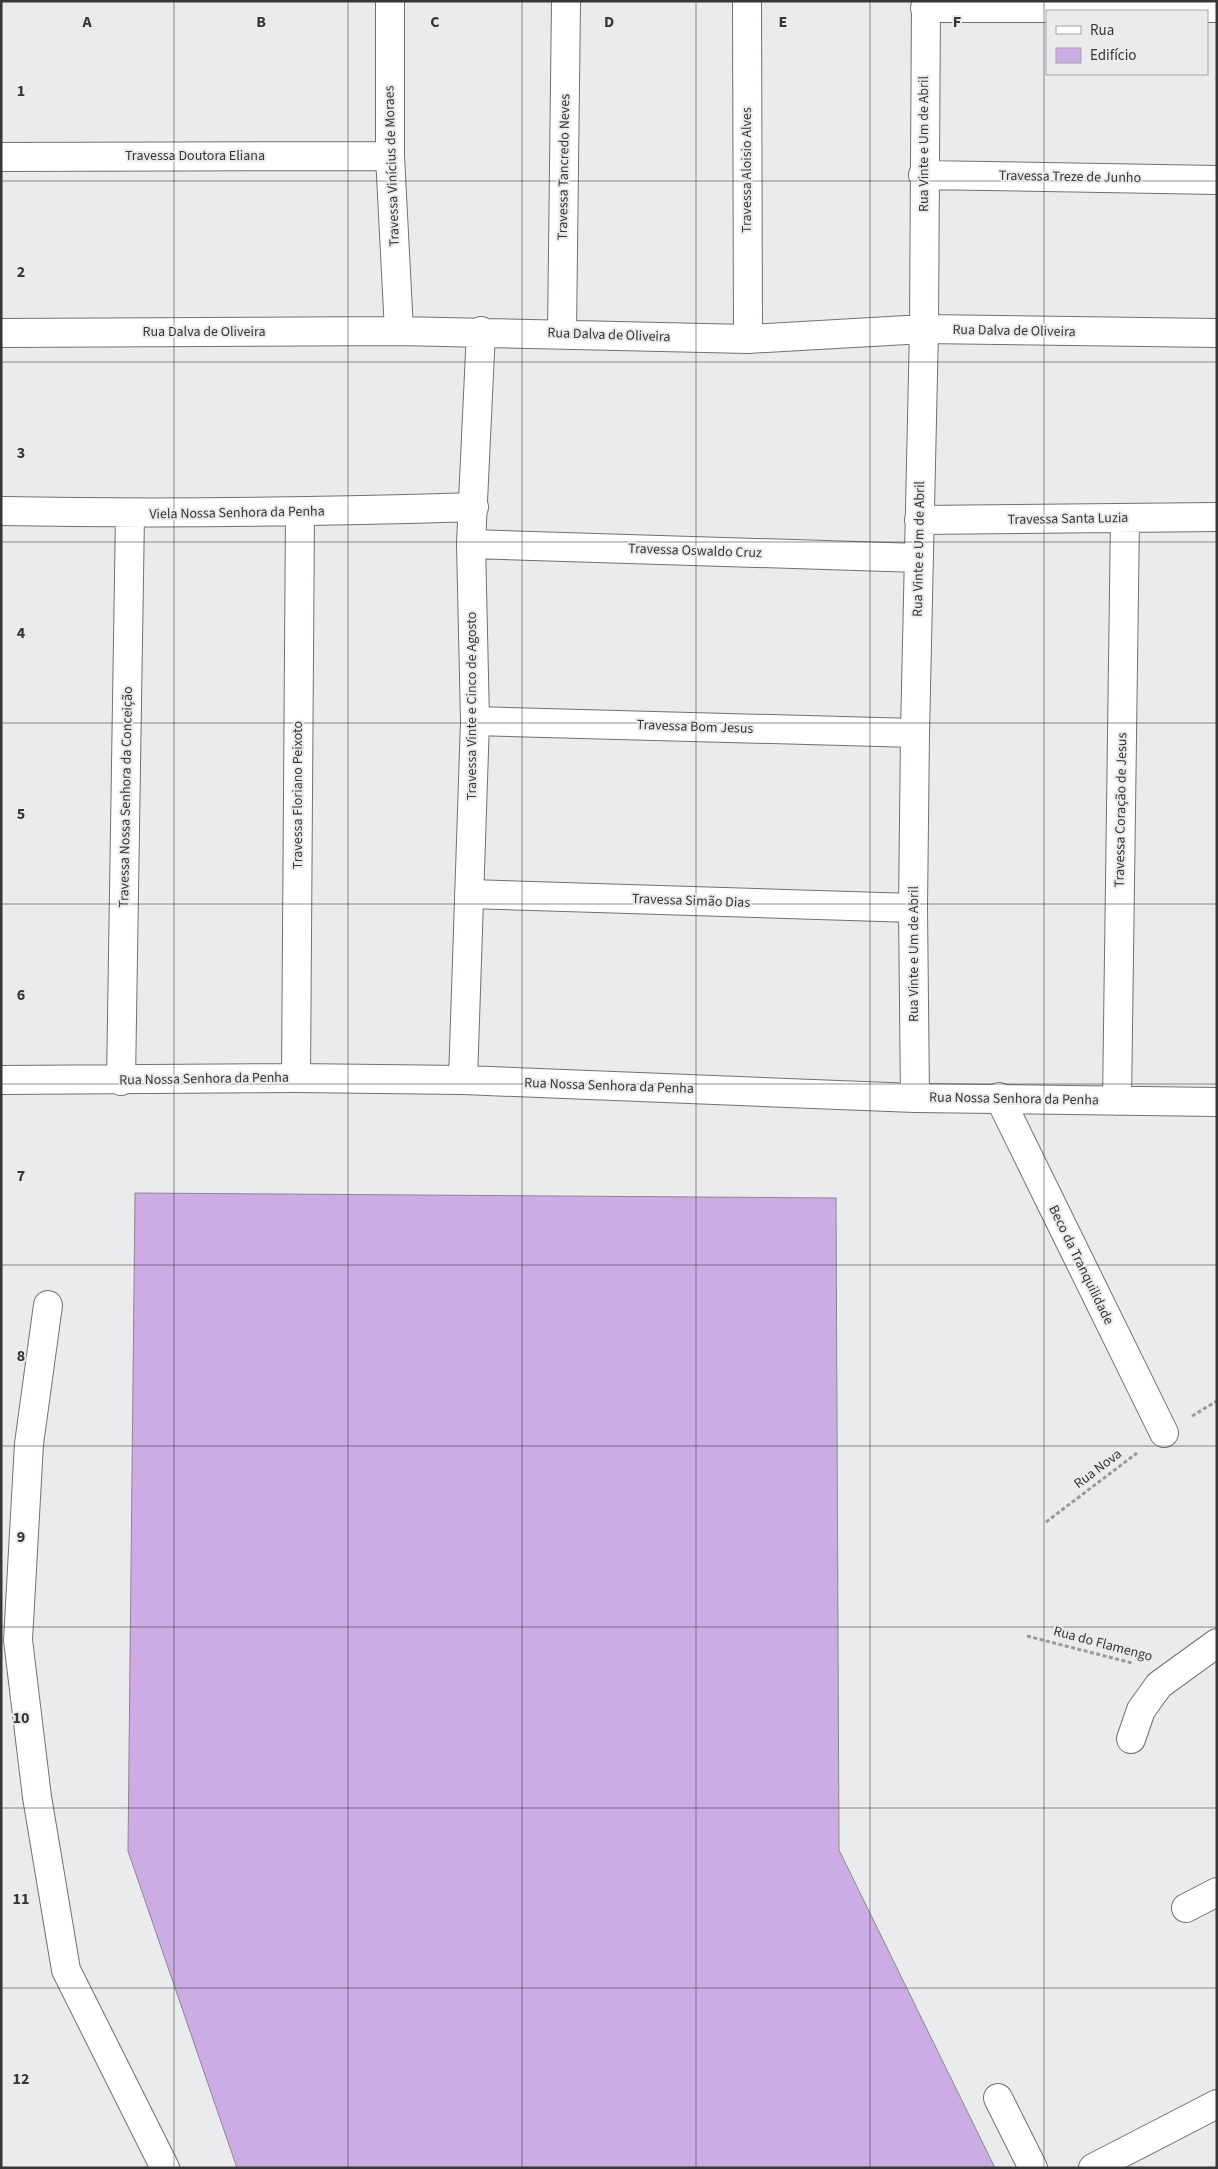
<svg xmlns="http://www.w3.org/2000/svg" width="1218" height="2169" font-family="'Source Sans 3',sans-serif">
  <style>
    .building { fill: #cdace5; stroke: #89888a }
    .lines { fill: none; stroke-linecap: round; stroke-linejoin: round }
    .minor-casing { stroke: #707172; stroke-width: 30 }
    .path { stroke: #999a9b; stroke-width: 3; stroke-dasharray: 4 2.5; stroke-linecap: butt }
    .minor { stroke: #fff; stroke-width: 28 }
    .grid { fill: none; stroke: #363637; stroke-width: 1; stroke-opacity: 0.55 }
    .labels { text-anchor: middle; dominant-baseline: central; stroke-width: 4; stroke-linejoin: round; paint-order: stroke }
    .street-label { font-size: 14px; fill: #363637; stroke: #eaebed }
    .grid-label { font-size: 16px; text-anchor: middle; font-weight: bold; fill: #363637; stroke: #eaebed; stroke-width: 4; stroke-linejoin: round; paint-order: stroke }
  </style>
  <rect width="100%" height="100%" fill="#eaebed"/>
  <path class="building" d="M135 1193 836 1198 839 1850 995 2168H237L128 1851Z"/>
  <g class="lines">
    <g class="minor-casing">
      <path id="minor" d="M390 1V156L399 331
        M747 1 748 339
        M925 8H1217
        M1 157 390 156
        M923 175 1217 180
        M1 333 399 331 748 339 924 329 1217 333
        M562 333 566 1
        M1 511C159 514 316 512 474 507
        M919 520 1217 517
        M471 544 919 558
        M475 721 915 733
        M469 894 913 908
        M296 1078 300 512
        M1 1080 296 1078 463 1080 915 1098 1217 1102
        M463 1080 475 721 471 544 481 331
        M121 1081 130 514
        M999 1097 1164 1433
        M915 1098 913 908 915 733 924 329 926 1
        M1117 1101 1125 518
        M48 1305 29 1444 18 1640 37 1797 66 1970 165 2168
        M1131 1739 1141 1710 1159 1685 1217 1643
        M1186 1908 1217 1892
        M998 2098 1033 2168
        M1093 2168 1217 2104"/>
    </g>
    <path class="path" d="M1192 1416 1217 1401
      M1046 1522 1137 1453
      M1027 1636 1132 1663"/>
    <use href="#minor" class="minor"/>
  </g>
  <path class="grid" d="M174 1V2168M348 1V2168M522 1V2168M696 1V2168M870 1V2168M1044 1V2168M1 181H1217M1 362H1217M1 542H1217M1 723H1217M1 904H1217M1 1084H1217M1 1265H1217M1 1446H1217M1 1627H1217M1 1808H1217M1 1988H1217"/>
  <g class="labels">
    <g class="street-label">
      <text transform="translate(924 144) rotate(-90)">Rua Vinte e Um de Abril</text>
      <text x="195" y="156">Travessa Doutora Eliana</text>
      <text transform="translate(392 166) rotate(-92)">Travessa Vinícius de Moraes</text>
      <text transform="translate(564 167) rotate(-89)">Travessa Tancredo Neves</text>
      <text transform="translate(747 170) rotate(-90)">Travessa Aloisio Alves</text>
      <text transform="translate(1070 177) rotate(1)">Travessa Treze de Junho</text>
      <text transform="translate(1014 331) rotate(1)">Rua Dalva de Oliveira</text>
      <text x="204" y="332">Rua Dalva de Oliveira</text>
      <text transform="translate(609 335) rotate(2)">Rua Dalva de Oliveira</text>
      <text transform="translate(237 513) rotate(-1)">Viela Nossa Senhora da Penha</text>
      <text transform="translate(1068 519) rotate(-1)">Travessa Santa Luzia</text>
      <text transform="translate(919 549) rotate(-89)">Rua Vinte e Um de Abril</text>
      <text transform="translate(695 551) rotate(2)">Travessa Oswaldo Cruz</text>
      <text transform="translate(472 706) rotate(-90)">Travessa Vinte e Cinco de Agosto</text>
      <text transform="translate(695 727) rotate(2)">Travessa Bom Jesus</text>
      <text transform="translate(298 795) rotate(-90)">Travessa Floriano Peixoto</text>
      <text transform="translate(126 797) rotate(-89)">Travessa Nossa Senhora da Conceição</text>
      <text transform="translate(1121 810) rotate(-89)">Travessa Coração de Jesus</text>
      <text transform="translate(691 901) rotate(2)">Travessa Simão Dias</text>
      <text transform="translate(914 954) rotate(-90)">Rua Vinte e Um de Abril</text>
      <text transform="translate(204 1079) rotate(-1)">Rua Nossa Senhora da Penha</text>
      <text transform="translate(609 1086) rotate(2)">Rua Nossa Senhora da Penha</text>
      <text transform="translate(1014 1099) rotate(1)">Rua Nossa Senhora da Penha</text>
      <text transform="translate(1081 1265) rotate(64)">Beco da Tranquilidade</text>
      <text transform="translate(1098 1469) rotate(-37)">Rua Nova</text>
      <text transform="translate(1103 1644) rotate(15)">Rua do Flamengo</text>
    </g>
  </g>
  <g class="grid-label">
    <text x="87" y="27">A</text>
    <text x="261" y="27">B</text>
    <text x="435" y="27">C</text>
    <text x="609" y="27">D</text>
    <text x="783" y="27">E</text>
    <text x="957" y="27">F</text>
    <text x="21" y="96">1</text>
    <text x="21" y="277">2</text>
    <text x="21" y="458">3</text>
    <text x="21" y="638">4</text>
    <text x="21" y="819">5</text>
    <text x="21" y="1000">6</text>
    <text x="21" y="1181">7</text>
    <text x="21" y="1361">8</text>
    <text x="21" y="1542">9</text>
    <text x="21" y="1723">10</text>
    <text x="21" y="1904">11</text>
    <text x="21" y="2084">12</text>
  </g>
  <rect width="1218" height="2169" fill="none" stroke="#363637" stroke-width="5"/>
  <rect x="1046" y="10" width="162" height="65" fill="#eaebed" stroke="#a2a3a4"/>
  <rect x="1056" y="26" width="25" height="8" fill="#ffffff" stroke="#a2a3a4"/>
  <text x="1090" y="35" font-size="15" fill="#363637">Rua</text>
  <rect x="1056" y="48" width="25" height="15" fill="#cdace5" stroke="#a2a3a4"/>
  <text x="1090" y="60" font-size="15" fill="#363637">Edifício</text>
</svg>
